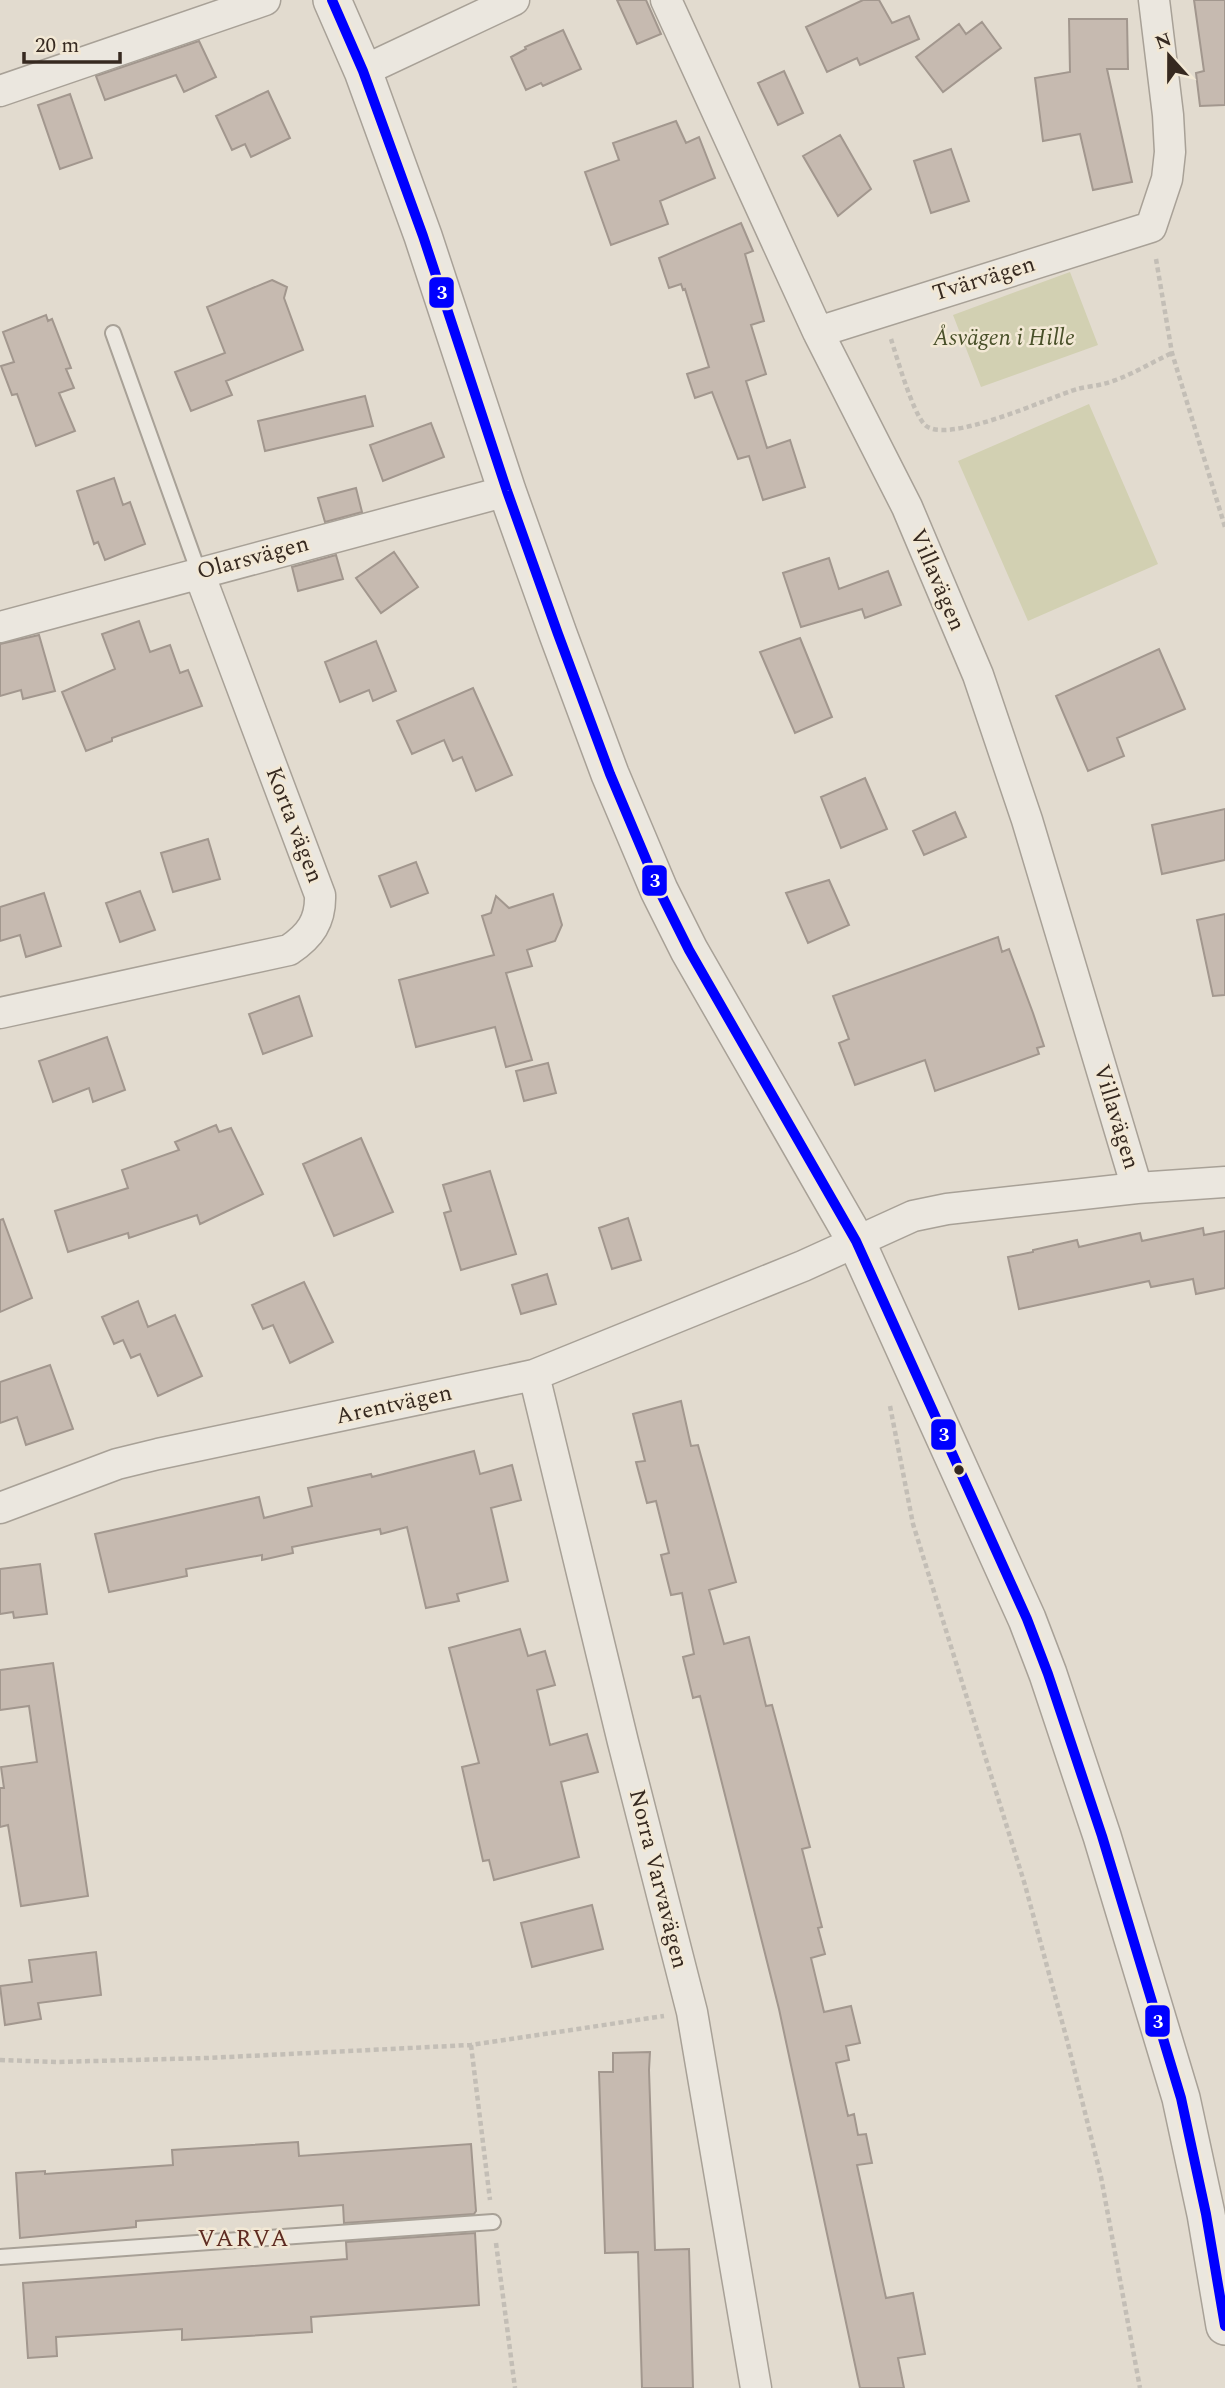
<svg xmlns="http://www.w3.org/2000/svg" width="1225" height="2388" font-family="Spectral,serif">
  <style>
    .green { fill: #d2d0b2 }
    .building { fill: #c6bab0; stroke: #a2978e; stroke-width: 2 }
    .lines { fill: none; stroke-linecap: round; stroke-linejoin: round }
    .service-casing { stroke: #a8a197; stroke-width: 18 }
    .minor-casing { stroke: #a8a197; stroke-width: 33 }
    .tertiary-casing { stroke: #a8a197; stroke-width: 40 }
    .path { stroke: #c3beb6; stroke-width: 4.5; stroke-dasharray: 5 3.5; stroke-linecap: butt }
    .service { stroke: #ebe7df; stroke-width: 14 }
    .minor { stroke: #ebe7df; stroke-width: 30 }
    .tertiary { stroke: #ebe7df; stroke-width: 37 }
    .bus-1-casing { stroke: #f2e8d5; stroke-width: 16 }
    .bus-1 { stroke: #00f; stroke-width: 10 }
    .bus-dot { fill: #362920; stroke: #f2e8d5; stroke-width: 2.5 }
    .labels { text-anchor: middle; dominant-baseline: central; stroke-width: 5; stroke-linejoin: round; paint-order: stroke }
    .street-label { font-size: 23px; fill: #362920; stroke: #f2e8d5 }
    .park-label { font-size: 23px; font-style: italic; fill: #495029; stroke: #f2e8d5 }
    .neighbourhood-label { font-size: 24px; letter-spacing: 2px; fill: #5e2c23; stroke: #f2e8d5 }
    .line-badge { stroke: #f2e8d5; stroke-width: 2.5 }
    .badge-label { font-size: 19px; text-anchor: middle; font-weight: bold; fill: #fff }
  </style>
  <rect width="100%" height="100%" fill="#e2dbcf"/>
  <path class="green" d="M1070 272 1098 345 981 387 953 315Z
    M1089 404 1158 564 1028 621 958 461Z"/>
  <path class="building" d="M617 0H646L661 34 637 44Z
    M863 0H879L892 23 909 16 919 39 860 65 857 58 827 72 806 27Z
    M1194 0H1225V105L1200 106 1196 73 1204 71Z
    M1069 19H1127L1128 69H1107L1132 182 1093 190 1080 134 1043 141 1035 78 1070 72Z
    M982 22 1001 48 943 92 916 57 959 24 966 34Z
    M563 30 581 69 543 86 541 83 526 90 511 57 526 49 525 47Z
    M199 41 216 77 184 92 176 75 105 100 96 76Z
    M784 71 803 113 778 125 758 83Z
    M268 91 290 138 251 157 245 144 232 150 216 116Z
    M70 94 92 158 60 169 38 105Z
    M676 121 686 143 699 137 715 178 660 201 668 224 611 245 585 172 619 160 613 143Z
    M840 135 871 189 838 216 803 156Z
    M951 149 969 201 931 213 914 161Z
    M741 223 753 251 745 254 764 321 751 325 766 374 746 381 767 448 790 440 805 487 763 500 749 456 738 459 712 392 695 398 687 374 709 367 685 289 683 290 681 284 669 288 659 258Z
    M272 280 287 287 284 298 303 350 226 381 232 395 191 411 175 372 225 353 207 307Z
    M46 315 48 321 52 319 71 368 66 369 74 388 59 393 75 431 36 446 17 394 12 395 1 366 14 362 3 332Z
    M365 396 373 426 265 451 258 421Z
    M431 423 444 457 383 481 370 445Z
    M114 478 123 505 130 502 145 544 105 560 98 542 94 544 77 491Z
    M356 488 362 512 325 522 318 498Z
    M394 552 418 587 381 613 356 578Z
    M336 555 343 579 298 591 292 567Z
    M829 558 839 589 888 571 901 605 865 618 862 609 801 627 783 573Z
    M139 621 150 652 170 645 180 673 188 670 202 706 112 738V741L86 751 62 692 115 669 102 634Z
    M39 635 55 691 23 699 21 690 0 696V644Z
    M800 638 832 717 795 733 760 652Z
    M376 641 396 691 373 701 369 690 340 702 325 662Z
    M1159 649 1185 709 1117 738 1124 756 1088 771 1056 696Z
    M473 688 512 775 476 791 462 757 453 761 444 740 412 754 397 721Z
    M865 778 887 829 841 848 821 797Z
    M1225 809V860L1162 874 1152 825Z
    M955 812 966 837 924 855 913 831Z
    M208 839 220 879 173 892 161 853Z
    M416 862 428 893 391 907 379 876Z
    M829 880 849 925 808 943 786 893Z
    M140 891 155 930 120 942 106 903Z
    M44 893 61 946 26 957 20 935 0 941V907Z
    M553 894 562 925 555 941 527 950 532 966 506 973 532 1060 506 1067 495 1027 416 1047 399 980 494 955 482 916 491 913 496 896 509 908Z
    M1225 914V995L1213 996 1197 920Z
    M998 937 1002 952 1009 949 1033 1013 1044 1046 1037 1048 1039 1054 935 1091 925 1060 855 1085 839 1043 849 1039 833 996Z
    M299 996 312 1036 263 1054 249 1014Z
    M107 1037 125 1090 93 1102 89 1088 53 1102 39 1061Z
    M548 1063 556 1093 524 1101 516 1071Z
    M216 1125 219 1132 231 1128 263 1194 200 1224 197 1215 129 1238 128 1233 68 1252 55 1211 128 1188 122 1170 179 1150 175 1142Z
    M361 1138 393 1212 334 1236 303 1164Z
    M490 1171 516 1254 461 1270 444 1213 451 1211 443 1185Z
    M628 1218 641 1260 612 1269 599 1228Z
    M3 1219 32 1298 0 1312V1220Z
    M1203 1228 1204 1235 1225 1231V1288L1196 1294 1193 1279 1151 1287 1149 1281 1019 1309 1008 1257 1033 1252V1250L1077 1240 1079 1247 1140 1233 1142 1241Z
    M547 1274 556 1304 521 1314 512 1285Z
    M304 1282 333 1342 290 1363 273 1325 263 1329 252 1305Z
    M138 1301 148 1327 175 1315 202 1376 158 1396 140 1354 131 1358 123 1340 114 1344 102 1317Z
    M50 1365 73 1429 26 1445 17 1417 0 1423V1382Z
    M681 1401 691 1446 698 1445 736 1582 709 1590 724 1644 749 1637 766 1706 772 1705 810 1847 802 1849 822 1927 818 1928 825 1954 811 1958 824 2012 851 2006 860 2043 846 2046 849 2060 836 2063 848 2116 854 2114 858 2135 866 2134 872 2163 857 2165 886 2298 913 2293 925 2354 898 2358 904 2388H860L779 2009 700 1696 693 1698 683 1657 694 1654 682 1593 671 1595 661 1555 669 1553 656 1501 647 1503 636 1462 645 1461 633 1414Z
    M474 1451 480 1474 512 1465 521 1500 491 1508 508 1581 457 1594 459 1601 426 1608 407 1527 381 1534 380 1529 292 1547 293 1553 262 1560V1555L186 1569 187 1576 109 1592 95 1534 259 1497 264 1518 312 1506 308 1488 371 1474 372 1477Z
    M40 1564 47 1614 14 1618 13 1612 0 1614V1569Z
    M520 1629 528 1656 545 1651 555 1685 537 1690 550 1745 587 1734 598 1772 561 1782 579 1857 494 1880 489 1860 483 1861 462 1767 479 1763 449 1648Z
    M53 1663 88 1896 21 1906 8 1825 0 1827V1788H4L1 1767 37 1762 29 1706 0 1710V1670Z
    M592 1905 603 1949 532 1967 521 1923Z
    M96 1952 101 1995 38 2003 41 2019 5 2025 0 1986 32 1982 29 1960Z
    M650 2052 649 2070 655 2250 689 2249 693 2388H642L638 2252 605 2253 599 2072H613V2053Z
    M298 2142 299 2156 471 2144 476 2211 474 2214 344 2223 343 2205 136 2221V2227L20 2238 16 2173 45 2171V2174L173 2165 172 2150Z
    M475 2233 479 2305 311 2317 312 2332 182 2340V2329L56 2337 57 2356 28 2358 23 2283 347 2259 346 2242Z"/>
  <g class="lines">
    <g class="service-casing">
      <path id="service" d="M113 333 199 573
        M0 2257 493 2222"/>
    </g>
    <g class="minor-casing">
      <path id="minor" d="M666 0 818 332 907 507 978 675 1027 820 1137 1188
        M363 71 514 0
        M0 91 265 0
        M818 332 1151 227 1167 179 1170 152 1168 115 1154 0
        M0 627 507 491
        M0 1013 289 950C310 936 321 921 320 895L199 573
        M534 1375 623 1742 692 2012 756 2388
        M0 1508 117 1464 158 1454 534 1375 803 1266 913 1216 947 1209 1137 1188 1225 1182"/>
    </g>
    <g class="tertiary-casing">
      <path id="tertiary" d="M332 0 363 71 423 236 507 491 558 634 610 774 659 890 689 950 856 1241 1027 1619 1048 1674 1102 1836 1181 2098 1206 2214 1225 2326"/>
    </g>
    <path class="path" d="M1156 259 1172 353 1225 527
      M891 339C897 358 912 410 924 424 944 447 1050 397 1077 389 1085 387 1095 386 1103 384 1127 378 1150 363 1172 353
      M890 1406 913 1524 1025 1885 1067 2040 1101 2177 1140 2388
      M471 2045 490 2200
      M0 2060 57 2062 207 2058 471 2045 664 2016
      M496 2243 515 2388"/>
    <use href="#service" class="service"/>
    <use href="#minor" class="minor"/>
    <use href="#tertiary" class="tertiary"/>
    <g class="bus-1-casing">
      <path id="bus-1" d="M332 0 363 71 423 236 507 491 558 634 610 774 659 890 689 950 856 1241 1027 1619 1048 1674 1102 1836 1181 2098 1206 2214 1225 2326"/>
    </g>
    <use href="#bus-1" class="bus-1"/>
  </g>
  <circle class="bus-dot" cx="959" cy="1470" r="6"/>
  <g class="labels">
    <g class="street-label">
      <text transform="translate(984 279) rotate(-17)">Tvärvägen</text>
      <text transform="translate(253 558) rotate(-15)">Olarsvägen</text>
      <text transform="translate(937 580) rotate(67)">Villavägen</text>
      <text transform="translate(294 825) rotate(69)">Korta vägen</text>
      <text transform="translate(1116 1117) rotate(73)">Villavägen</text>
      <text transform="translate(394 1405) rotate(-12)">Arentvägen</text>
      <text transform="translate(658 1879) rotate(76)">Norra Varvavägen</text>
    </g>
    <g class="park-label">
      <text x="1004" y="338">Åsvägen i Hille</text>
    </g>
    <g class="neighbourhood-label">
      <text x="244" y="2239">VARVA</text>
    </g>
  </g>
  <g class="line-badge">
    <rect x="428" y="276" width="27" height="33" rx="7" fill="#00f"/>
    <rect x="641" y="864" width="27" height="33" rx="7" fill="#00f"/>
    <rect x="930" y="1418" width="27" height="33" rx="7" fill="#00f"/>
    <rect x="1144" y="2004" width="27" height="34" rx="7" fill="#00f"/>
  </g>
  <g class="badge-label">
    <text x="442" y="299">3</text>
    <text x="655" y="887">3</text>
    <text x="944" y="1441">3</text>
    <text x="1158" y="2028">3</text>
  </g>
  <g transform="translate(1169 56) rotate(339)" stroke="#f2e8d5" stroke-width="5" paint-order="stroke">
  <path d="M0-5L12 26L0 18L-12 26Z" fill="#362920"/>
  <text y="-10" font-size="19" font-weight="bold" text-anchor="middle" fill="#362920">N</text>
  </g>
  <path d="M24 52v10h96v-10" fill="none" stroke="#362920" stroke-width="3.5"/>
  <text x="35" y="52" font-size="21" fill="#362920" stroke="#f2e8d5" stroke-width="5" paint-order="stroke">20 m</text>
</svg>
